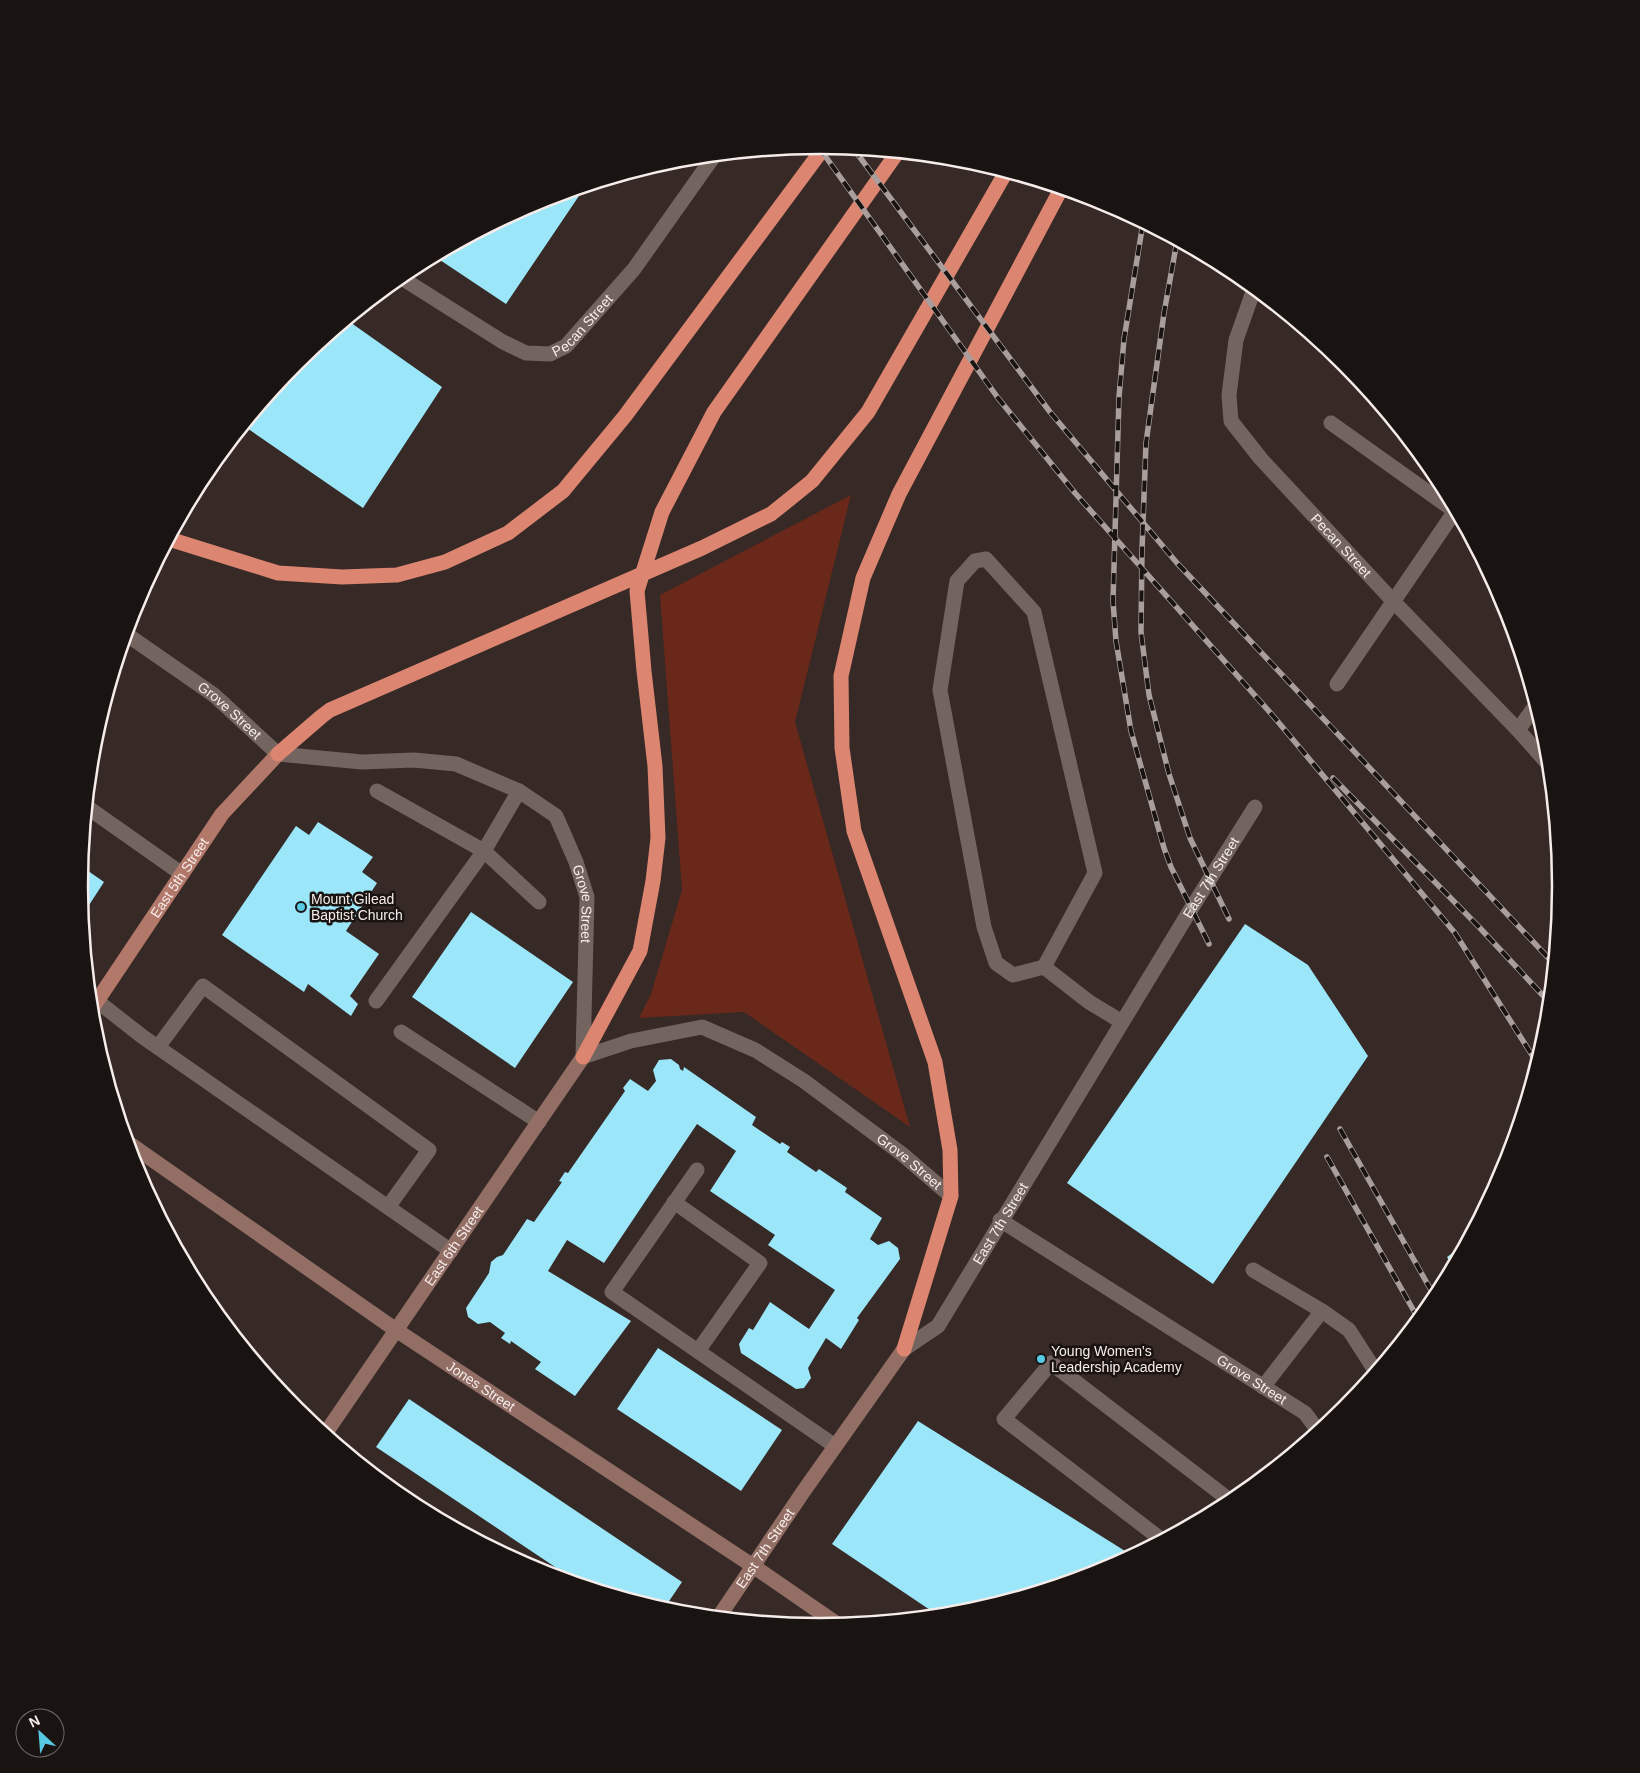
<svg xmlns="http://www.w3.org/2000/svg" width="1640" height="1773" font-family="Helvetica,sans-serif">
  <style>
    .green { fill: #692819 }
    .building { fill: #9be6f8 }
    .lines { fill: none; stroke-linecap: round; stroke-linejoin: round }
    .lane { stroke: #736460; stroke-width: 15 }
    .street { stroke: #736460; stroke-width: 15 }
    .secondary { stroke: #926e65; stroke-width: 15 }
    .primary { stroke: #b2786a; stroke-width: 15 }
    .highway { stroke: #dc8570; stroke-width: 15 }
    .rail-casing { stroke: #a99e9b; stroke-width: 5.5 }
    .rail { stroke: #191312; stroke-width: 4; stroke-dasharray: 11; stroke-linecap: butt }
    .poi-dot { fill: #57c9e2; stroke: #191312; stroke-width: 2 }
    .labels { text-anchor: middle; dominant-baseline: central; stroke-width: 5; stroke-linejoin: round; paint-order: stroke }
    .street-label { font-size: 14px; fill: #f6edea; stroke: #191312 }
    .poi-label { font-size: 14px; fill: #f6edea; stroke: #191312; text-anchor: start }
    .rim { fill: none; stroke: #f6edea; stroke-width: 2.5 }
  </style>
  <rect width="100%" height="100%" fill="#362926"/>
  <path class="green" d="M851 495 795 722 910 1127 744 1012 639 1018 651 994 682 890 660 595Z"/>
  <path class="building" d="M585 187 506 304 437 258 441 253 537 202Z
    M347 320 442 387 363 508 244 426 296 362Z
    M318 822 373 857 362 872 377 883 346 931 379 954 350 996 358 1004 351 1016 308 984 304 992 222 935 296 826 309 835Z
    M81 866 104 882 82 916 79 886Z
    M471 912 573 982 515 1068 412 997Z
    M1245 924 1308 965 1368 1056 1213 1284 1067 1183Z
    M671 1059 679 1065 680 1069 683 1071 684 1067 756 1117 752 1125 780 1144 782 1142 790 1147 787 1152 816 1172 819 1169 847 1188 845 1192 882 1218 870 1239 878 1245 889 1241 898 1248 900 1259 857 1318 859 1320 841 1349 826 1338 808 1368 811 1378 804 1388 796 1389 741 1353 739 1344 749 1328 753 1330 770 1302 809 1329 835 1290 768 1245 775 1235 710 1191 736 1151 697 1124 604 1263 567 1240 548 1271 631 1321 575 1396 535 1369 541 1362 511 1341 510 1344 501 1338 505 1333 490 1322 478 1324 468 1317 466 1308 489 1273 491 1262 497 1257 503 1255 527 1219 534 1222 562 1182 559 1181 565 1172 568 1173 625 1091 623 1088 630 1079 648 1091 656 1081 653 1070 659 1060Z
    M1466 1243 1453 1267 1447 1257Z
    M658 1348 782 1430 741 1491 617 1409Z
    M409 1399 682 1582 663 1610 582 1585 376 1447Z
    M918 1421 1133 1556 1103 1571 964 1614 939 1616 832 1544Z"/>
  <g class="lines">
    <g class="lane">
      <path id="s1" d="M400 277 503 342 526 353 550 354 566 346 634 269 714 156"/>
      <path id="s2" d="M1254 289 1236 340 1229 395 1231 421 1261 459 1393 601 1518 730 1549 765"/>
      <path d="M1331 423 1456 512"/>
      <path d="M986 559 1034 612 1095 873 1044 967 1013 975 996 963 984 927 940 690 957 581 975 561Z"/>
      <path d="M1337 684 1455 511"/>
      <path d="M1518 730 1536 705"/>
      <path d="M377 791 484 851 539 902"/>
      <path d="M87 807 182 874"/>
      <path d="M1044 967 1089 1002 1122 1022"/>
      <path d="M97 1001 143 1037 451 1251"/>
      <path d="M376 1001 484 851 519 791"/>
      <path d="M401 1032 539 1122"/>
      <path d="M158 1047 203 986 429 1150 388 1207"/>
      <path d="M697 1170 612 1292 835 1446"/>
      <path d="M674 1202 760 1263 698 1351"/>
      <path d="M1253 1270 1322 1311 1349 1330 1376 1372"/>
      <path id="s3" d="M904 1349 938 1326 1191 909 1255 807"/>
      <path d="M1263 1387 1322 1311"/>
      <path d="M1162 1540 1004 1419 1051 1363 1232 1502"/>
    </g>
    <g class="street">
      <path id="s4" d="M126 634 214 695 278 754 362 762 414 760 456 764 519 791 556 816 576 862 587 897 583 1057 631 1041 702 1027 755 1050 804 1081 902 1154 951 1196"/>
      <path id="s5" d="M1000 1220 1305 1413 1319 1432"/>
    </g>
    <g class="secondary">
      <path id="s6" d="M127 1142 396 1330 753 1566 840 1626"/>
      <path id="s7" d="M325 1434 583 1057"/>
      <path id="s8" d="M718 1618 803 1492 904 1349"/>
    </g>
    <path class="primary" id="s9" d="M91 1010 222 814 278 754"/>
    <path class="highway" d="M169 539 278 573 342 577 397 575 445 562 508 533 563 491 625 416 825 146
      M278 754 322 716 330 710 702 548 771 514 812 481 868 412 1006 172
      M583 1057 640 951 653 881 658 838 655 766 644 671 637 591 662 512 714 412 897 153
      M904 1349 951 1196 950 1150 935 1062 854 831 842 748 841 676 863 578 899 494 1061 189"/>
    <g class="rail-casing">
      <path id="rail" d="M818 146 998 398 1075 493 1274 717 1455 933 1537 1063
        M853 148 1050 412 1177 563 1554 964
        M1143 223 1124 339 1119 397 1113 601 1116 641 1131 731 1164 848 1171 867 1209 944
        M1177 241 1164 313 1146 443 1142 550 1141 632 1149 695 1169 774 1190 838 1229 919
        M1333 778 1479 927 1550 1003
        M1340 1129 1436 1299
        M1327 1157 1419 1320"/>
    </g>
    <use href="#rail" class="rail"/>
  </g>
  <g class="poi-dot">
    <circle cx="301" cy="907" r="5"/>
    <circle cx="1041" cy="1359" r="5"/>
  </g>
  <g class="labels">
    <g class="street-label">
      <text stroke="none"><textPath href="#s1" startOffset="215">Pecan Street</textPath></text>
      <text stroke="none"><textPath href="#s2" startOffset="302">Pecan Street</textPath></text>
      <text stroke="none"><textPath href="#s4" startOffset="129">Grove Street</textPath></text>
      <text stroke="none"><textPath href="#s3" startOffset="566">East 7th Street</textPath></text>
      <text stroke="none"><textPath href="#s9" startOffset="159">East 5th Street</textPath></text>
      <text stroke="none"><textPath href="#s4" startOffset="579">Grove Street</textPath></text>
      <text stroke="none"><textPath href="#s4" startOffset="1104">Grove Street</textPath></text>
      <text stroke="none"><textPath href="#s3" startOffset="161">East 7th Street</textPath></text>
      <text stroke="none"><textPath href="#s7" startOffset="228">East 6th Street</textPath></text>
      <text stroke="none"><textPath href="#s5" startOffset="298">Grove Street</textPath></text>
      <text stroke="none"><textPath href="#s6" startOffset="430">Jones Street</textPath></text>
      <text stroke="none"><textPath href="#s8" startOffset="84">East 7th Street</textPath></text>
    </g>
    <g class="poi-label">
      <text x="311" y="899">Mount Gilead<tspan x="311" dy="16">Baptist Church</tspan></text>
      <text x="1051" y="1351">Young Women's<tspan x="1051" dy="16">Leadership Academy</tspan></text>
    </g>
  </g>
  <path d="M0 0H1640V1773H0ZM88 886a732 732 0 1 1 1464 0a732 732 0 1 1-1464 0Z" fill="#191312" fill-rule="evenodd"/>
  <path class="rim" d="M88 886a732 732 0 1 1 1464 0a732 732 0 1 1-1464 0Z"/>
  <g transform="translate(40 1733) rotate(334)"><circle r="24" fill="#191312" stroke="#716a68"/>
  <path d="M0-4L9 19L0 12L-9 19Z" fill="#57c9e2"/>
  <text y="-8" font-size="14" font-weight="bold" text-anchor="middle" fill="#f6edea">N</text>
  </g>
</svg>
